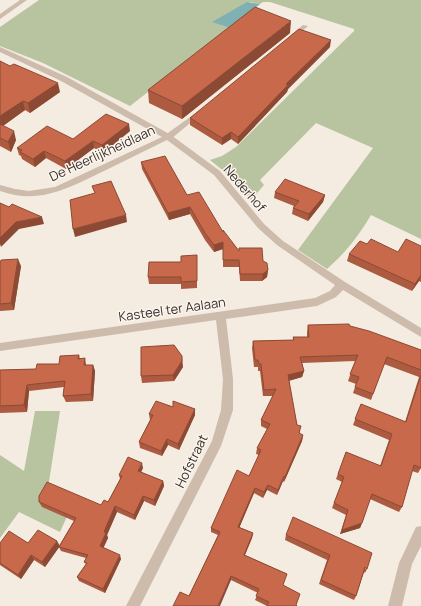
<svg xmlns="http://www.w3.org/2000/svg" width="421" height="606" font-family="Manrope,sans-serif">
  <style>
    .green { fill: #b8c4a0 }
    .water { fill: #7fb0b2 }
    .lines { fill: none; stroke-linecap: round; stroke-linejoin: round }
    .lane { fill: #cdbbac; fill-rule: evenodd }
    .street { fill: #cdbbac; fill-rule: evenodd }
    .wall { fill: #ac5a40 }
    .shaded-wall { fill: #8c4a34 }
    .building { fill: #c8694b; stroke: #8c4a34 }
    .labels { text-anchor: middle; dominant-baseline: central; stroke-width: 3; stroke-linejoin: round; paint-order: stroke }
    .street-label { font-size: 13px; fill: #3b302b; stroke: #fbf5ee }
  </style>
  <rect width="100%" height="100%" fill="#f4ebe1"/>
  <path class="green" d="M39 0H421V239L371 215C357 238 347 251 327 269L298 250 373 148 316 123 260 180 264 185 251 200 226 173 210 160 222 156 236 147 354 31V29L270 2H263L260 4 250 2 214 22 230 28 130 106 43 63 0 46V27Z
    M35 411H60L48 488 74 501 60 532 19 512 0 538V455L24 471Z"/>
  <path class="water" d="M247 2 260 4 230 28 212 22Z"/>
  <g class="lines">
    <path class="lane" d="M303 25 308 26 294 38H290V36Z
      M200 110 202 111V113L171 139H165V135Z"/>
    <path class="street" d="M20 0H27L0 19V14Z
      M0 47 67 77 171 135 220 171 264 224 283 241 345 282 421 328V337L343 290 336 297 317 306 226 319 233 379V410L221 446 140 606H126L212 441 221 410 223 379 216 320 0 351V343L315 298 330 291 335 285 277 245 258 228 214 175 167 140C146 150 125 161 104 171 68 188 40 205 0 191V185L15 189 29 191 55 187 162 137 61 81 0 52Z
      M421 526V546L412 564 402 606H388L399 563 416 527Z"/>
  </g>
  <path class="wall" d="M290 33 182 119 149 103 148 90Z
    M330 47 288 89 287 92 238 144 231 139 222 145 190 125V118Z
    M0 61 60 92 30 113 25 110 3 126 16 140 11 152 0 146Z
    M130 131 103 153 94 148 66 169 46 158 35 167 22 159 21 156 19 155 17 148 73 139Z
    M141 162 187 195 223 232 239 251 263 261 268 270 267 277 262 281H240L239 267H223V249L214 252 205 240 190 214 169 220 142 169Z
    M275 192 325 195 323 202 308 221 292 214 293 208 294 206 274 198Z
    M421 246V282L419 281 412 291 347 261 349 254 398 252Z
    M197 255V288L181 289V284H149L148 277 181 262Z
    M0 264 21 266 14 310 0 311Z
    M308 325 350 326 421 350V468L418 473 412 471 402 507 399 512 370 499 362 523 360 528 340 534 346 515 332 508 342 482 336 479 346 452 380 466 389 440 353 425 361 404 405 422 419 377 384 364 371 400 353 393 356 384 348 381 355 361 302 363 304 371 302 377 289 381 297 425 300 432 299 434 303 435 302 441 284 482 283 481 277 495 267 490 263 498 254 493 239 527 253 533 252 538 245 555 287 574 267 606 255 600 258 593 231 580 189 596 218 535 211 532V528L249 476 259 455 256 454 257 448 267 429 261 426V420L273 396H263L260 371H258V367H254L252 348 253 341 293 340V337H307V332Z
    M79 355 80 359 86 365H93L95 371 93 401 66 402 63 396 64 387 38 390 29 391 27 412 0 413V370L36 369 59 364Z
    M183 367 174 381 142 383 141 376Z
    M173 407 195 409V415L179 450 168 445 162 456 140 448 139 442 150 420 149 414Z
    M143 468 141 472 163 481 164 486 155 506 144 501 135 520 117 512 107 535 108 538 103 548 121 559 105 593 79 581 77 577 86 564 84 562 86 558 61 551 59 547 45 567 34 560 21 579 0 565V543H28L59 546 74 521 42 507 39 502 101 505 108 502 120 479 119 475Z
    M286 535 367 569 365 573 364 572 356 596 354 600 319 584 327 560 285 540Z"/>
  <path class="shaded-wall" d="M291 21 290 33 182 119V106Z
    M331 40 330 47 288 89 287 92 238 144V137L286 84Z
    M58 83 60 92 30 113 28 103Z
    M23 101 25 110 0 128V116Z
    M129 124 130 131 103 153 102 145Z
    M14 131 16 140 11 152 8 142Z
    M231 132V139L222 145V138Z
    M93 141 94 148 66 169 65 161Z
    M44 151 46 158 35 167 33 159Z
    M325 195 323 202 308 221 309 214Z
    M190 207V214L169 220 168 213Z
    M126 215 127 222 75 237 73 229Z
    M42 217 44 224 19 229 1 247 0 244V238L16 222Z
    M223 242V249L214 252V245Z
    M18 259 21 266 14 310 11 303Z
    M268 270 267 277 262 281 263 274Z
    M421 275 419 281 412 291 415 284Z
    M182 356 183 367 174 381 173 375Z
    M85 358 86 365H84Z
    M93 365 95 371 93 401 91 394Z
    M304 371 302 377 287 381 288 375Z
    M27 385 29 391 27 412 24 405Z
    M195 409V415L179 450 178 444Z
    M303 435 302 441 284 482 285 477Z
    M167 439 168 445 162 456 161 451Z
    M142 463 143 468 139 476 138 471Z
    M284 476 283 481 277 495 278 490Z
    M163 481 164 486 155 506 154 500Z
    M268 485 267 490 263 498 264 492Z
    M255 488 254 493 238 531V527Z
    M143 496 144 501 135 520 134 515Z
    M115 506 117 512 107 535 108 538 102 551 100 546 104 532Z
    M362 523 360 528 340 534 342 530Z
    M253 533 252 538 243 559 244 555Z
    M57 541 60 546 45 567 42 562Z
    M31 555 34 560 21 579 18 575Z
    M120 555 121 559 105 593 103 589Z
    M231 576V580L220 606H218Z"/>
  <path class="building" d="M255 7 291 21 182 106 148 90Z
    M299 29 331 40 286 84 288 85 238 137 231 132 222 138 190 118Z
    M0 61 10 66 14 64 58 83 28 103 23 101 0 116Z
    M106 114 129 124 102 145 93 141 65 161 44 151 33 159 20 152 22 150 17 148 47 126 73 139Z
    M0 124 14 131 8 142 0 138Z
    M165 156 187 195 199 192 223 232V230L239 251V248H262L263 261 267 263 268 270 263 274H240L239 260H223V242L214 245 205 233 190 207 168 213 141 162Z
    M285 179 325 195 309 214 293 208 299 201 275 192Z
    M111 181 126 215 73 229 70 200 95 193 92 186Z
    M0 203 9 207 12 204 42 217 16 222 0 238Z
    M371 239 398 252 406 239 421 246V275L415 284 349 254 360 241 367 244Z
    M197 255V281L181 282V277H148L149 262H181V256Z
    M18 259 11 303 0 304V264L1 260Z
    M349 324 350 326 369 331 421 350V370L387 357 373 394 355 387 359 377 350 374 358 355 300 357 304 371 288 375 297 425 301 426 299 433 303 435 285 477 284 476 278 490 268 485 264 492 255 488 238 527 253 533 244 555 287 574 283 585 300 594 296 605 297 606H267L269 602 256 596 259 589 231 576 218 606H173L180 592 189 596 220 532 211 528 237 470 249 476 261 450 257 448 270 424 261 420 276 389 264 390 261 364H259L258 360H255L253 341 294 340 293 337H309L308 325Z
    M174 345 182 356V361L173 375 141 376V347Z
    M79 355 78 359 85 358 84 365H93L91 394 63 396 65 381 35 384 27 385 24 405 0 406V370L36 369 37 364H59L60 356Z
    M421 375V468L414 465 402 507 372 494 362 523 342 530 348 510 334 503 344 477 338 474 346 452 381 466 392 434 355 419 361 404 406 422Z
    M156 401 173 407V401L195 409 178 444 167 439 161 451 139 442 153 415 149 414Z
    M128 457 142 463 138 471 163 481 154 500 143 496 134 515 115 506 104 532 106 533 100 546 120 555 103 589 77 577 87 563 84 562 88 555 59 547 76 518 39 502V496L47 482 101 505 104 500 108 502 122 476 119 475Z
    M293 517 372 553 367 569 365 567 356 596 321 580 330 555 286 535Z
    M38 530 57 541 42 562 31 555 18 575 0 563V543L9 531 28 543Z"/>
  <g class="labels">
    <g class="street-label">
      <text transform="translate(102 153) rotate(-25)">De Heerlijkheidlaan</text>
      <text transform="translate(245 188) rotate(49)">Nederhof</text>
      <text transform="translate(172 309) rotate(-8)">Kasteel ter Aalaan</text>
      <text transform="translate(191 461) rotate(-64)">Hofstraat</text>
    </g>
  </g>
</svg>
